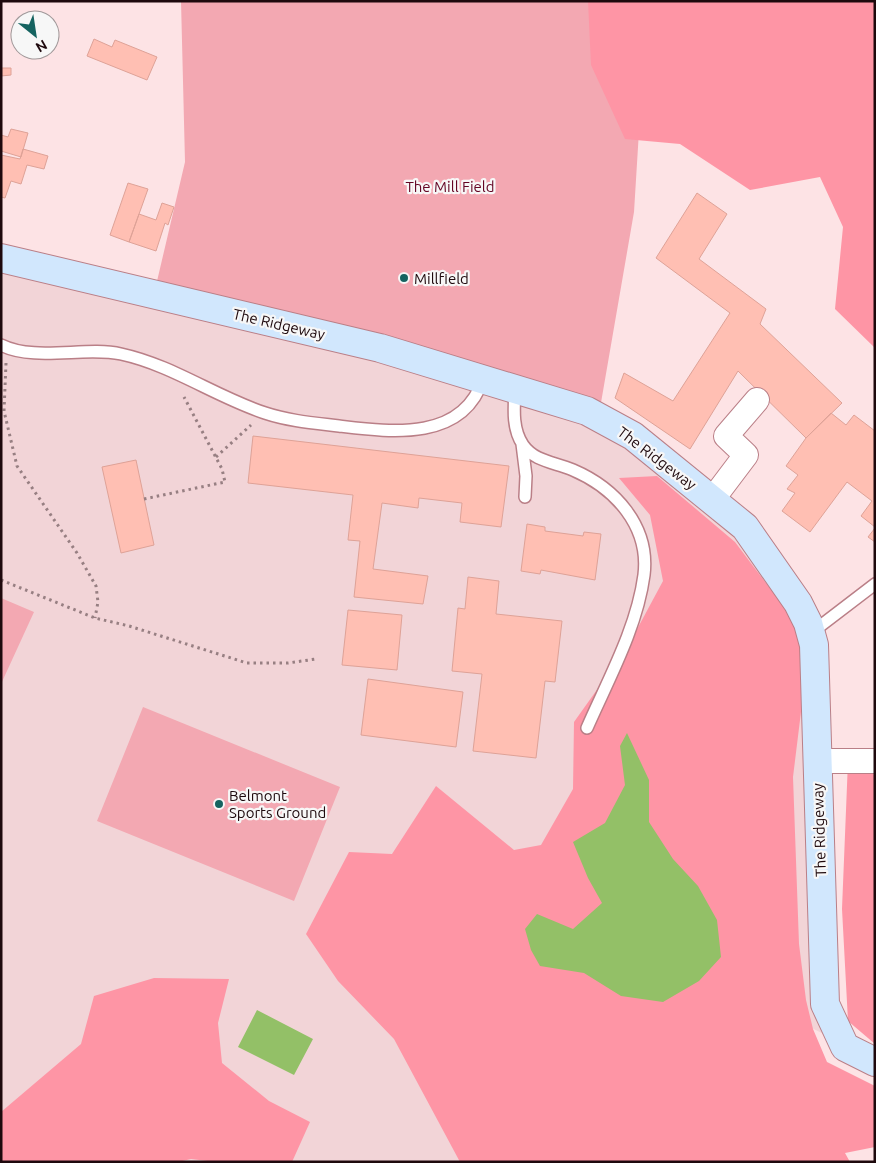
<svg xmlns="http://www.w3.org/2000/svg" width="876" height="1163" font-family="Ubuntu,sans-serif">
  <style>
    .built { fill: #f2d4d7 }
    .green { fill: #f3a8b2 }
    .forest { fill: #fe95a5 }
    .water { fill: #93c067 }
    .building { fill: #ffbfb3; stroke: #dea297 }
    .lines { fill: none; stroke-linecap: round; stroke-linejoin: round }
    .lane-casing { stroke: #ba7f87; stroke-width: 14 }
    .street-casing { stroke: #ba7f87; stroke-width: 26 }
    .secondary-casing { stroke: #ba7f87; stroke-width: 30 }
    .path { stroke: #977f82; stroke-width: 3; stroke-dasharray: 2.5 4; stroke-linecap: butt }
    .lane { stroke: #fff; stroke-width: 11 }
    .street { stroke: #fff; stroke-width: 24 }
    .secondary { stroke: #d1e7fd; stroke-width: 28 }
    .poi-dot { fill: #156360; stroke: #f7f7f7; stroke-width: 2 }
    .labels { text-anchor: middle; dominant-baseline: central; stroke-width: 4.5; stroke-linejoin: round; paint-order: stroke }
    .park-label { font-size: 15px; fill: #640524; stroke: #f7f7f7 }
    .poi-label { font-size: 15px; fill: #1e090d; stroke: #f7f7f7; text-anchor: start }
    .street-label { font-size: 15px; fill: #1e090d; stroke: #f7f7f7 }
  </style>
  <rect width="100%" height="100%" fill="#fde3e5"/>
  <path class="built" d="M1 258 587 411 745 527 798 603 825 1004 846 1045 753 999 558 1162H1Z"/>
  <path class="green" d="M181 1H647L634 212 598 420 154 294 185 162Z
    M1 598 34 612 1 684Z
    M143 707 340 787 294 901 97 821Z"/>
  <path class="forest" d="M588 1H875V348L835 309 843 227 820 177 750 190 680 144 625 139 591 65Z
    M657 476 735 542 790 615 808 655 793 777 799 944 806 1000 813 1029 827 1062 875 1086V1147L845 1153 850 1162H460L394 1039 338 981 306 934 349 852 392 854 436 786 514 850 541 845 573 789 574 722 628 646 663 581 650 515 619 478Z
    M848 761 875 775V1044L848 1021 842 909Z
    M154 978 229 979 218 1023 222 1063 269 1101 310 1122 292 1162H216L191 1159 178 1162H1V1112L81 1044 94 996Z"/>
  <path class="water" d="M627 733 649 780V822L673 859 698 886 717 920 721 957 699 981 663 1002 621 996 584 973 540 966 531 950 525 929 537 914 573 929 602 903 588 878 573 842 605 823 625 785 620 746Z
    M257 1010 313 1039 294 1075 238 1047Z"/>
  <path class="building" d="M94 39 112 47 115 40 157 57 147 80 87 56Z
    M1 68H11V75L1 76Z
    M11 129 28 133 21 157 1 151V135L8 137Z
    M23 149 48 156 44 169 27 165 21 184 11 181 5 198 1 197V155L20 159Z
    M128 183 148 189 129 242 110 235Z
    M697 193 727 214 699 259 766 309 760 324 842 403 806 438 738 371 690 449 615 398 624 373 673 401 730 313 656 258Z
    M162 203 174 207 168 225 165 223 156 251 129 242 139 214 156 220Z
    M831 413 846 425 854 415 875 431V527L861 516 872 501 847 482 810 532 782 511 795 493 787 489 798 475 786 466 806 438Z
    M253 436 509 466 501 527 460 522 462 503 419 498 418 508 382 503 373 569 428 576 423 604 354 597 360 541 348 540 353 495 248 483Z
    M136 460 154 545 121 553 102 467Z
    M527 524 545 527V531L583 536 584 532 601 534 595 580 541 570 540 574 521 571Z
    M875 528V542L868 537Z
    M468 577 499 581 496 614 562 621 555 682 545 681 536 758 473 751 482 674 452 671 458 608 465 609Z
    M348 610 402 615 397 670 342 665Z
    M368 679 463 692 456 747 361 735Z"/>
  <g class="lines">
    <g class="lane-casing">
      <path id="lane" d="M1 345C35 362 86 346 121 354 172 365 216 397 265 413 289 421 314 423 339 426 390 432 463 442 483 379
        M515 390C514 408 512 429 523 445 535 462 555 462 573 470 615 488 650 526 644 575 637 628 608 680 587 728
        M522 444 526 476 525 497
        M811 633 875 584"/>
    </g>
    <g class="street-casing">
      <path id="street" d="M712 500 746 455 726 436 757 400
        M817 761H875"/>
    </g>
    <g class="secondary-casing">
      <path id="secondary" d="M1 258 380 348 587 411 633 436 745 527 798 603 808 623 814 645 825 1004 845 1047 875 1062"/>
    </g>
    <path class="path" d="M6 363 4 411 17 466 77 553 96 586 98 602 95 618
      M216 457 251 425
      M144 499 225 482 222 469 184 397
      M1 580 95 618 129 626 247 663H288L316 659"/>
    <use href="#lane" class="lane"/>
    <use href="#street" class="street"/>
    <use href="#secondary" class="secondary"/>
  </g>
  <g class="poi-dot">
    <circle cx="404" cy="278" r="5"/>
    <circle cx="219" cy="804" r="5"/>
  </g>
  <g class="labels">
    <g class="park-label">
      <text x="450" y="186">The Mill Field</text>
    </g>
    <g class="poi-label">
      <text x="414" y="278">Millfield</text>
      <text x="229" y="795">Belmont<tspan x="229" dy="17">Sports Ground</tspan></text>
    </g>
    <g class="street-label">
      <text transform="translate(279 324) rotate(13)">The Ridgeway</text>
      <text transform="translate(657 458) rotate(37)">The Ridgeway</text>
      <text transform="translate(819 830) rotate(-92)">The Ridgeway</text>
    </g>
  </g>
  <rect width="876" height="1163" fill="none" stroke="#1e090d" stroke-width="5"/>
  <g transform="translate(35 35) rotate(150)"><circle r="24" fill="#f7f7f7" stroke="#a09899"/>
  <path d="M0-4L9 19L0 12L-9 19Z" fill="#156360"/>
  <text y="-8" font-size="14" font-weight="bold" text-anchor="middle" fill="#1e090d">N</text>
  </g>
</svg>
